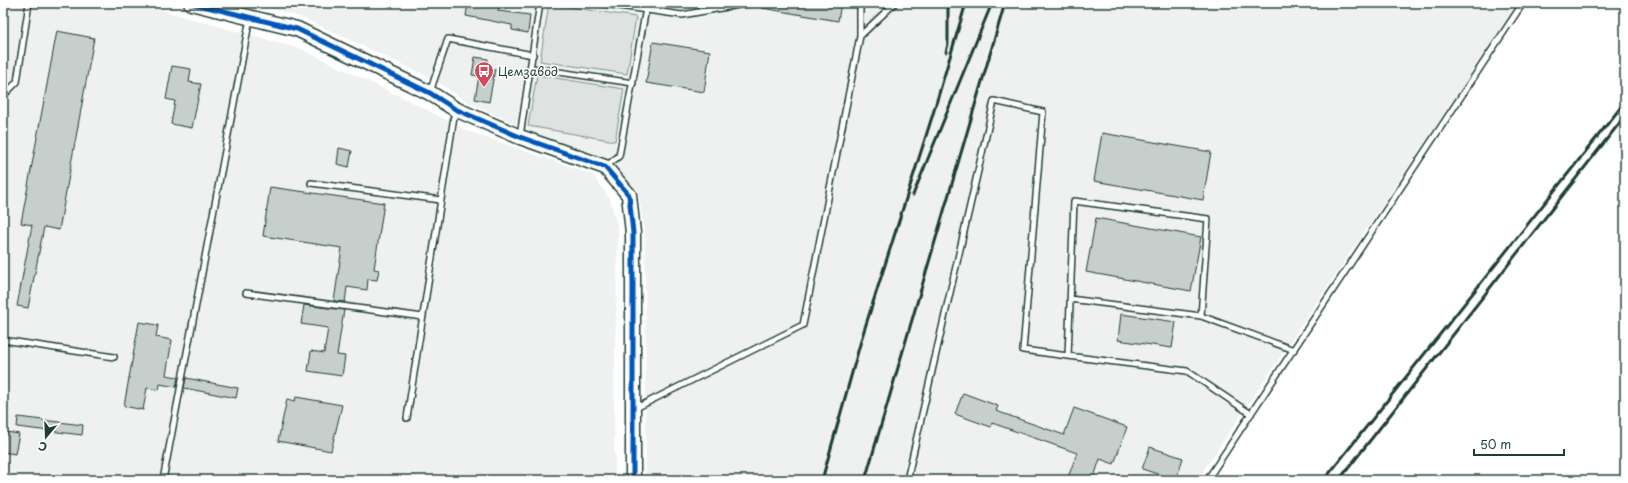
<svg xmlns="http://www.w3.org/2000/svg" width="1628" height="483" font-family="'Playpen Sans',sans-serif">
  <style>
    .built { fill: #eef1f0 }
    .green { fill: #dee3e2; stroke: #7e908b }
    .building { fill: #c7cfcc; stroke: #1f3d34 }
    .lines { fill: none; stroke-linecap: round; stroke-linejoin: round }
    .lane-casing { stroke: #1f3d34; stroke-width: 8 }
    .secondary-casing { stroke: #1f3d34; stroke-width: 17 }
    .lane { stroke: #fff; stroke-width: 5 }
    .secondary { stroke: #fff; stroke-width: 14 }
    .rail { stroke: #1f3d34; stroke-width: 3 }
    .cycleway-casing { stroke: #fff; stroke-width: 8 }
    .cycleway { stroke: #0057b8; stroke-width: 5 }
    .labels { text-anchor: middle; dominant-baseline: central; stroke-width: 3; stroke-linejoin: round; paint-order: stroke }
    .poi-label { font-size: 12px; fill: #1f3d34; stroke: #fff; text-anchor: start }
  </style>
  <rect width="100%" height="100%" fill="#fff"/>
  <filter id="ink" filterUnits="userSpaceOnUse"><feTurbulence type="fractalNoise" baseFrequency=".025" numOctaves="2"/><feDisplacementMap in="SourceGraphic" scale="8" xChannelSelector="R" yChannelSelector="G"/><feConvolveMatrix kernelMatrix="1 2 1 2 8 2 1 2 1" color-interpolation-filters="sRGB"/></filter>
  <g filter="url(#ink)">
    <path class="built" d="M3 3H135L301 49 418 105 467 131 593 175 610 199 618 229 614 399 615 480H3Z
      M253 3H1519L1197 480H646L645 234 638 191 603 157 538 135 470 103 427 76 303 18Z"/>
    <path class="green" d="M549 4 636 17 627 74 540 61Z
      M537 75 624 89 615 141 528 126Z"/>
    <path class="building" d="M468 3H500L498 11 530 15 528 33 512 30V25L466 16Z
      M762 3H841L838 21 762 8Z
      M57 31 94 38 59 230 44 227 28 308 17 306 32 225 21 223Z
      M653 42 710 51 704 92 646 83Z
      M475 57 488 59 487 67 495 69 489 102 475 99 479 76 472 75Z
      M172 66 191 69 189 82 201 84 192 128 171 124 175 101 166 99Z
      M1102 133 1211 152 1203 200 1094 181Z
      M339 148 352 151 349 167 337 164Z
      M270 187 384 203 374 269 379 270 377 280 368 279 367 290 347 287 345 302 334 301 342 248 263 236Z
      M1096 218 1201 237 1191 291 1086 272Z
      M304 305 344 310 337 355 345 356 342 376 308 371 311 351 324 353 328 328 301 324Z
      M1121 314 1176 322 1172 348 1118 340Z
      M139 322 158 325 156 337 172 340 166 375 178 377 176 387 160 384 159 390 147 388 143 410 124 406Z
      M186 378 238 388 236 398 184 388Z
      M963 393 998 406 996 411 1064 435 1074 408 1127 427 1114 464 1100 459 1093 480H1067L1077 453 992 423 991 427 955 414Z
      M296 397 342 405 331 451 278 441 287 399 295 401Z
      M18 417 83 425 82 435 17 427Z
      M6 432 19 434 15 454 3 452Z
      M1150 447 1183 458 1176 480 1142 469Z"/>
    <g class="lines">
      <g class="lane-casing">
        <path id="lane" d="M598 3 682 15 750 3
          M860 36V3
          M532 68 633 83
          M430 92 448 39 533 55
          M3 96 17 82 29 3
          M520 136 540 3
          M605 167 619 156 647 3
          M311 183 441 200
          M246 293 423 317
          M1070 299 1201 316
          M3 340 114 357
          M634 409 803 325 860 36 895 3
          M1251 414 1187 371 1068 356 1074 201 1208 219 1201 316 1294 350
          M407 418 455 110
          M163 480 250 18
          M907 480 994 101 1043 112 1023 350 1068 356
          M1207 480 1523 3"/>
      </g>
      <g class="secondary-casing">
        <path id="secondary" d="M191 3 297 29 430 93 455 109 520 137 605 167 629 195 633 233V480"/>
      </g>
      <use href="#lane" class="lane"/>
      <use href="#secondary" class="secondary"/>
      <path class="rail" d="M946 52 948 44V3
        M913 195 992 3
        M822 480 862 337 932 117 966 3
        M865 480 1005 3
        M1324 480 1625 102
        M1339 480 1625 116"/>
      <g class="cycleway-casing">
        <path id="cycleway" d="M191 3 297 29 430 93 455 109 520 137 605 167 629 195 633 233V480"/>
      </g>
      <use href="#cycleway" class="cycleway"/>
    </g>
  </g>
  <defs>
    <g id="bus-pin" transform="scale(1)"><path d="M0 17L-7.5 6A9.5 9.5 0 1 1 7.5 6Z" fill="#d1495b" stroke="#fff"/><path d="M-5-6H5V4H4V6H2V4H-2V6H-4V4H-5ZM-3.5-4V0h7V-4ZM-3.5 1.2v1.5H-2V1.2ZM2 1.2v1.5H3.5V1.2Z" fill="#fff"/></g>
  </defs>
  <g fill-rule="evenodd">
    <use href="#bus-pin" x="484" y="71"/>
  </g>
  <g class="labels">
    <g class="poi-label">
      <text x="498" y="71">Цемзавод</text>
    </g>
  </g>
  <rect width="1628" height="483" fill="none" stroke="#fff" stroke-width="16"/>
  <rect x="8" y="8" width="1612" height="467" fill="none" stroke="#1f3d34" stroke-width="1.5" filter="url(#ink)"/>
  <g transform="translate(46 437) rotate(199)" stroke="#ffffff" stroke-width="3" paint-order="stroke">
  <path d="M0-3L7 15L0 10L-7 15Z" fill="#1f3d34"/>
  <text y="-6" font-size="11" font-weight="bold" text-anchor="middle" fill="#1f3d34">С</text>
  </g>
  <path d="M1474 449v6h90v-6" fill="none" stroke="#1f3d34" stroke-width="2"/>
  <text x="1480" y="449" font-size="12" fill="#1f3d34" stroke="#ffffff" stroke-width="3" paint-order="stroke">50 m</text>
</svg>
